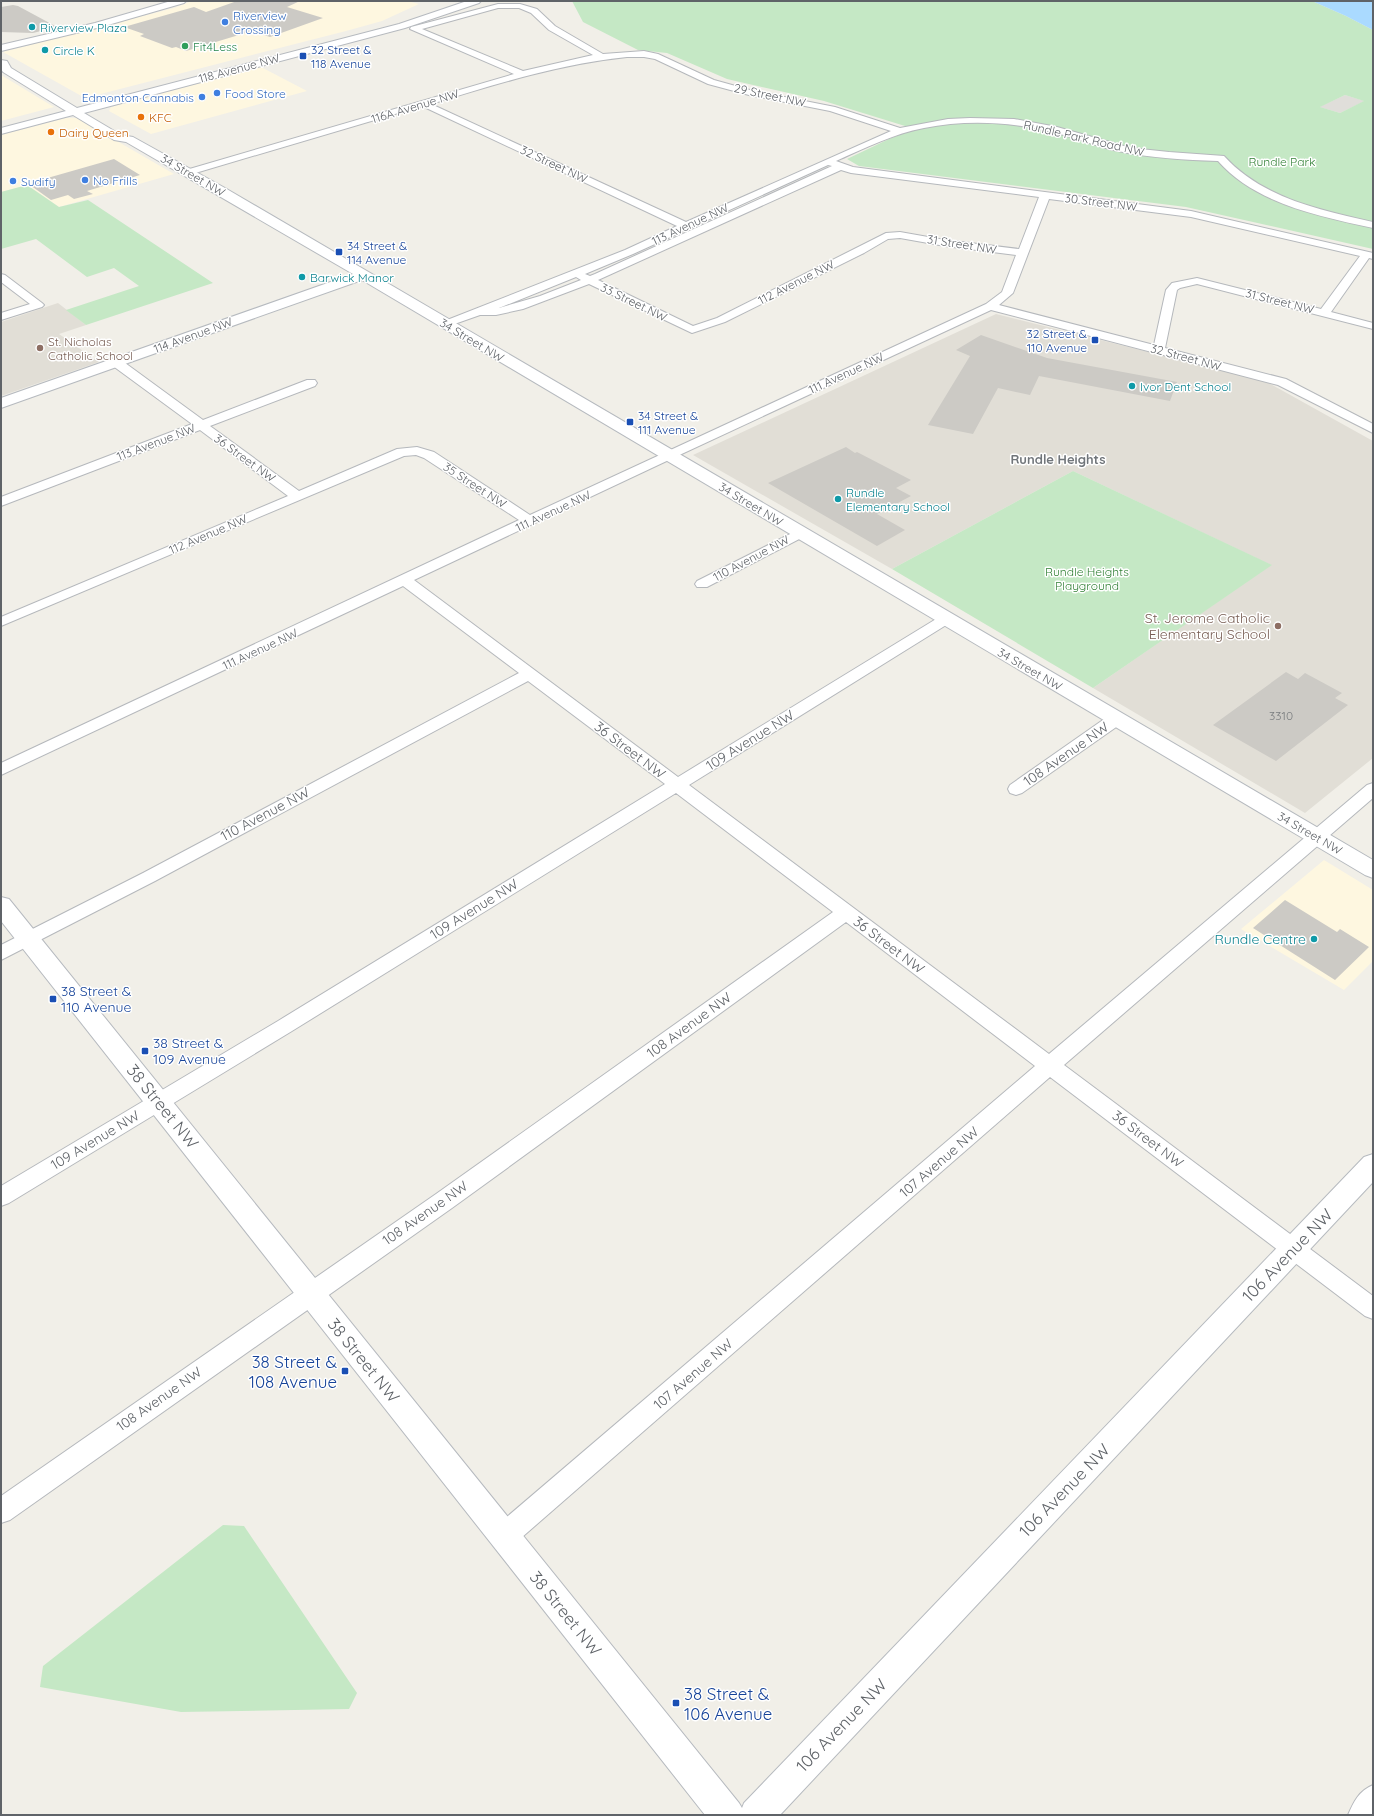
<svg xmlns="http://www.w3.org/2000/svg" width="1374" height="1816" font-family="Quicksand,sans-serif">
  <style>
    .commercial { fill: #fef7e0 }
    .industrial { fill: #e0deda }
    .education { fill: #e1ded6 }
    .green { fill: #c5e8c5; fill-rule: evenodd }
    .water { fill: #aadaff }
    .building { fill: #cccac5 }
    .lines { fill: none; stroke-linecap: round; stroke-linejoin: round }
    .street-casing { stroke: #b5b8bc; stroke-width: 2 }
    .secondary-casing { stroke: #b6babf; stroke-width: 2 }
    .street { fill: #fff; fill-rule: evenodd }
    .secondary { fill: #fff; fill-rule: evenodd }
    .shop-dot { fill: #3f7fe0; stroke: #fff; stroke-width: 1.5 }
    .culture-dot { fill: #0f9aa8; stroke: #fff; stroke-width: 1.5 }
    .leisure-dot { fill: #2e9e5b; stroke: #fff; stroke-width: 1.5 }
    .transit-dot { fill: #1a4fb4; stroke: #fff; stroke-width: 1.5 }
    .food-dot { fill: #e8710a; stroke: #fff; stroke-width: 1.5 }
    .education-dot { fill: #8d6e63; stroke: #fff; stroke-width: 1.5 }
    .labels { text-anchor: middle; dominant-baseline: central; stroke-width: 3; stroke-linejoin: round; paint-order: stroke }
    .far-shop-label { font-size: 12px; fill: #366cbe; stroke: #fff; text-anchor: start }
    .far-culture-label { font-size: 12px; fill: #0d838f; stroke: #fff; text-anchor: start }
    .far-leisure-label { font-size: 12px; fill: #27864d; stroke: #fff; text-anchor: start }
    .far-transit-label { font-size: 12px; fill: #164399; stroke: #fff; text-anchor: start }
    .far-street-label { font-size: 12px; fill: #5f6368; stroke: #fff }
    .far-food-label { font-size: 12px; fill: #c56008; stroke: #fff; text-anchor: start }
    .far-park-label { font-size: 12px; fill: #348238; stroke: #fff }
    .far-education-label { font-size: 12px; fill: #785e54; stroke: #fff; text-anchor: start }
    .number-label { font-size: 12px; fill: #7a7d7f }
    .far-neighbourhood-label { font-size: 13px; font-weight: bold; fill: #70757a; stroke: #fff }
    .education-label { font-size: 14px; fill: #785e54; stroke: #fff; text-anchor: end }
    .street-label { font-size: 14px; fill: #5f6368; stroke: #fff }
    .culture-label { font-size: 14px; fill: #0d838f; stroke: #fff; text-anchor: end }
    .transit-label { font-size: 14px; fill: #164399; stroke: #fff; text-anchor: start }
    .near-street-label { font-size: 17px; fill: #5f6368; stroke: #fff }
    .near-transit-label { font-size: 17px; fill: #164399; stroke: #fff; text-anchor: end }
  </style>
  <rect width="100%" height="100%" fill="#f1efe8"/>
  <path class="commercial" d="M192 1H407L419 4 382 21 346 31 85 98 3 52 174 8Z
    M261 67 307 91 151 134 109 111 111 107Z
    M1 75 54 107 1 121Z
    M66 118H77L174 174 59 207 27 185 1 192V135Z
    M1324 860 1373 890V961L1344 990 1241 929Z"/>
  <path class="industrial" d="M1345 95 1365 101 1340 113 1319 107Z"/>
  <path class="education" d="M58 303 86 325 59 334 99 362 1 396V322Z
    M996 314 1265 381 1373 441V758L1305 813 1093 688 1271 565 1073 471 892 569 693 455Z"/>
  <path class="green" d="M572 1H1312L1346 16 1373 30V249L1186 207 859 166 847 159 889 139 912 130 905 126 824 101 727 79 667 53 638 50 583 22ZM1345 95 1364 101 1340 113 1320 107Z
    M27 185 59 207 88 200 213 283 86 325 66 310 139 286 114 268 87 277 36 239 1 249V192Z
    M1073 471 1272 565 1093 688 892 569Z
    M223 1525 244 1526 357 1693 349 1709 181 1712 40 1687 43 1666Z"/>
  <path class="water" d="M1312 1H1373V30L1346 16Z"/>
  <path class="building" d="M237 1H300L287 7 323 18 270 37 252 31 186 51 176 47 172 48 140 36 144 34 124 27 194 7 206 12Z
    M13 5 18 6 57 27 33 33 1 32V7Z
    M114 159 140 175 87 191 93 194 74 199 68 195 51 200 30 185 46 180 44 179Z
    M981 335 1047 358 1177 382 1170 401 1039 376 1030 395 998 388 973 434 928 425 970 356 956 350Z
    M846 447 855 453 857 452 911 480 896 488 911 496 877 514 905 530 877 546 768 483Z
    M1286 672 1298 679 1305 673 1342 693 1335 698 1348 705 1276 761 1213 725Z
    M1285 900 1337 932 1340 929 1369 947 1335 980 1253 928Z"/>
  <g class="lines">
    <g class="street-casing">
      <path id="street" d="M498 4H520L537 9 555 26 603 54 644 51 658 54 714 80 750 90 835 107 900 128 948 119 970 118 1014 119 1057 127 1131 148 1169 152 1224 156C1262 198 1320 210 1373 222V228C1319 216 1256 204 1218 161 1185 160 1151 158 1118 151 1098 147 1080 139 1060 134 1017 122 968 119 924 128 893 134 865 148 836 161L853 167 1191 211 1373 253V259L1369 258 1331 312 1373 323V329L1197 284 1180 288 1177 290 1165 348 1286 379 1373 424V433L1278 385 991 310 673 458 414 580 678 777 941 616 946 615 951 616 953 619 951 622 689 785 1049 1054 1367 785 1373 783V798L1064 1065 1373 1296V1319L1365 1316 1050 1077 513 1545 504 1549 495 1545 491 1536 495 1527 1035 1066 846 922 452 1208 10 1520 1 1523V1496L436 1194 833 912 676 793 292 1031 9 1203 1 1206V1186L278 1021 665 784 528 681 155 881 1 960V945L143 873 519 673 403 586 1 775V763L519 520 424 458 416 455 404 456 1 626V617L288 496 200 430 1 506V497L192 424 113 366 111 363 113 360H121L203 420 307 380H315L317 383 315 386 210 426 299 491 397 449 417 447 434 452 530 515 986 304 1002 292 1016 255 945 246 900 238 888 239 864 253 725 322 692 333 589 284 523 309 496 315H480L446 327 440 324 442 322 625 250 677 226 422 106 192 174 189 175 184 172 186 170 514 74 410 29 411 27ZM498 8H519L531 13 549 30 593 55 523 71 422 29ZM627 57H644L655 59 708 84 749 95 830 111 891 131 686 222 431 104C496 84 560 64 627 57ZM828 165 832 166 595 274 590 276 585 274 633 254ZM841 170 851 173 1039 197 1019 249 945 240 900 232 886 233 717 318 693 326 598 280ZM1049 199 1191 217 1360 256 1321 309 1197 278 1172 283 1166 290 1154 345 999 305 1013 293ZM576 277 581 280 540 296 499 308Z
        M1 274 5 275 42 303 44 305 42 307 1 320V313L30 304 1 282Z
        M800 529 805 530 807 533 805 536 707 587H697L695 584 697 581Z
        M1116 714 1122 715 1124 719 1122 723 1022 793 1016 795 1010 793 1008 789 1010 785 1110 715Z
        M1373 1785V1815H1348C1354 1801 1359 1791 1373 1785Z"/>
    </g>
    <g class="secondary-casing">
      <path id="secondary" d="M171 1H186L184 3 101 27 1 51V45L95 23Z
        M467 1H481L479 3 405 28 84 113 121 135 133 137 225 188 1373 860V878L1365 875 362 280 1 408V398L353 274 126 142 114 140 73 115 1 134V128L66 111 3 72 1 69V60L7 61 11 68 77 108 399 24Z
        M1 897 9 899 739 1803 742 1808 744 1803 1364 1157 1373 1154V1182L780 1815H705L1 921Z"/>
    </g>
    <use href="#street" class="street"/>
    <use href="#secondary" class="secondary"/>
  </g>
  <g class="shop-dot">
    <circle cx="225" cy="22" r="4"/>
    <circle cx="217" cy="93" r="4"/>
    <circle cx="202" cy="97" r="4"/>
    <circle cx="85" cy="180" r="4"/>
    <circle cx="13" cy="181" r="4"/>
  </g>
  <g class="culture-dot">
    <circle cx="32" cy="27" r="4"/>
    <circle cx="45" cy="50" r="4"/>
    <circle cx="302" cy="277" r="4"/>
    <circle cx="1132" cy="386" r="4"/>
    <circle cx="838" cy="499" r="4"/>
    <circle cx="1314" cy="939" r="4"/>
  </g>
  <circle class="leisure-dot" cx="185" cy="46" r="4"/>
  <g class="transit-dot">
    <rect x="299" y="52" width="8" height="8" rx="2"/>
    <rect x="335" y="248" width="8" height="8" rx="2"/>
    <rect x="1091" y="336" width="8" height="8" rx="2"/>
    <rect x="626" y="418" width="8" height="8" rx="2"/>
    <rect x="49" y="995" width="8" height="8" rx="2"/>
    <rect x="141" y="1047" width="8" height="8" rx="2"/>
    <rect x="341" y="1367" width="8" height="8" rx="2"/>
    <rect x="672" y="1699" width="8" height="8" rx="2"/>
  </g>
  <g class="food-dot">
    <circle cx="141" cy="117" r="4"/>
    <circle cx="51" cy="132" r="4"/>
  </g>
  <g class="education-dot">
    <circle cx="40" cy="348" r="4"/>
    <circle cx="1278" cy="626" r="4"/>
  </g>
  <g class="labels">
    <g class="far-shop-label">
      <text x="233" y="15">Riverview<tspan x="233" dy="14">Crossing</tspan></text>
      <text x="225" y="93">Food Store</text>
      <text x="194" y="97" text-anchor="end">Edmonton Cannabis</text>
      <text x="93" y="180">No Frills</text>
      <text x="21" y="181">Sudify</text>
    </g>
    <g class="far-culture-label">
      <text x="40" y="27">Riverview Plaza</text>
      <text x="53" y="50">Circle K</text>
      <text x="310" y="277">Barwick Manor</text>
      <text x="1140" y="386">Ivor Dent School</text>
      <text x="846" y="492">Rundle<tspan x="846" dy="14">Elementary School</tspan></text>
    </g>
    <g class="far-leisure-label">
      <text x="193" y="46">Fit4Less</text>
    </g>
    <g class="far-transit-label">
      <text x="311" y="49">32 Street &amp;<tspan x="311" dy="14">118 Avenue</tspan></text>
      <text x="347" y="245">34 Street &amp;<tspan x="347" dy="14">114 Avenue</tspan></text>
      <text x="1087" y="333" text-anchor="end">32 Street &amp;<tspan x="1087" dy="14">110 Avenue</tspan></text>
      <text x="638" y="415">34 Street &amp;<tspan x="638" dy="14">111 Avenue</tspan></text>
    </g>
    <g class="far-street-label">
      <text transform="translate(239 68) rotate(-15)">118 Avenue NW</text>
      <text transform="translate(770 95) rotate(12)">29 Street NW</text>
      <text transform="translate(415 106) rotate(-17)">116A Avenue NW</text>
      <text transform="translate(1084 138) rotate(13)">Rundle Park Road NW</text>
      <text transform="translate(554 164) rotate(25)">32 Street NW</text>
      <text transform="translate(193 175) rotate(30)">34 Street NW</text>
      <text transform="translate(1101 202) rotate(7)">30 Street NW</text>
      <text transform="translate(690 224) rotate(-25)">113 Avenue NW</text>
      <text transform="translate(962 244) rotate(9)">31 Street NW</text>
      <text transform="translate(796 282) rotate(-27)">112 Avenue NW</text>
      <text transform="translate(1280 301) rotate(14)">31 Street NW</text>
      <text transform="translate(634 302) rotate(26)">33 Street NW</text>
      <text transform="translate(193 335) rotate(-20)">114 Avenue NW</text>
      <text transform="translate(472 340) rotate(31)">34 Street NW</text>
      <text transform="translate(1186 357) rotate(15)">32 Street NW</text>
      <text transform="translate(846 373) rotate(-25)">111 Avenue NW</text>
      <text transform="translate(156 442) rotate(-21)">113 Avenue NW</text>
      <text transform="translate(245 458) rotate(36)">36 Street NW</text>
      <text transform="translate(475 485) rotate(33)">35 Street NW</text>
      <text transform="translate(751 504) rotate(31)">34 Street NW</text>
      <text transform="translate(553 511) rotate(-25)">111 Avenue NW</text>
      <text transform="translate(208 534) rotate(-23)">112 Avenue NW</text>
      <text transform="translate(751 558) rotate(-28)">110 Avenue NW</text>
      <text transform="translate(260 649) rotate(-25)">111 Avenue NW</text>
      <text transform="translate(1030 669) rotate(30)">34 Street NW</text>
      <text transform="translate(1310 833) rotate(30)">34 Street NW</text>
    </g>
    <g class="far-food-label">
      <text x="149" y="117">KFC</text>
      <text x="59" y="132">Dairy Queen</text>
    </g>
    <g class="far-park-label">
      <text x="1282" y="161">Rundle Park</text>
      <text x="1087" y="571">Rundle Heights<tspan x="1087" dy="14">Playground</tspan></text>
    </g>
    <g class="far-education-label">
      <text x="48" y="341">St. Nicholas<tspan x="48" dy="14">Catholic School</tspan></text>
    </g>
    <g class="number-label">
      <text x="1281" y="715">3310</text>
    </g>
    <g class="far-neighbourhood-label">
      <text x="1058" y="459">Rundle Heights</text>
    </g>
    <g class="education-label">
      <text x="1270" y="618">St. Jerome Catholic<tspan x="1270" dy="16">Elementary School</tspan></text>
    </g>
    <g class="street-label">
      <text transform="translate(750 740) rotate(-32)">109 Avenue NW</text>
      <text transform="translate(630 750) rotate(37)">36 Street NW</text>
      <text transform="translate(1066 754) rotate(-35)">108 Avenue NW</text>
      <text transform="translate(265 814) rotate(-28)">110 Avenue NW</text>
      <text transform="translate(474 909) rotate(-32)">109 Avenue NW</text>
      <text transform="translate(889 945) rotate(37)">36 Street NW</text>
      <text transform="translate(689 1025) rotate(-36)">108 Avenue NW</text>
      <text transform="translate(1148 1139) rotate(37)">36 Street NW</text>
      <text transform="translate(95 1140) rotate(-31)">109 Avenue NW</text>
      <text transform="translate(939 1162) rotate(-41)">107 Avenue NW</text>
      <text transform="translate(425 1213) rotate(-35)">108 Avenue NW</text>
      <text transform="translate(693 1374) rotate(-41)">107 Avenue NW</text>
      <text transform="translate(159 1399) rotate(-35)">108 Avenue NW</text>
    </g>
    <g class="culture-label">
      <text x="1306" y="939">Rundle Centre</text>
    </g>
    <g class="transit-label">
      <text x="61" y="991">38 Street &amp;<tspan x="61" dy="16">110 Avenue</tspan></text>
      <text x="153" y="1043">38 Street &amp;<tspan x="153" dy="16">109 Avenue</tspan></text>
    </g>
    <g class="near-street-label">
      <text transform="translate(163 1106) rotate(51)">38 Street NW</text>
      <text transform="translate(1287 1255) rotate(-46)">106 Avenue NW</text>
      <text transform="translate(364 1360) rotate(51)">38 Street NW</text>
      <text transform="translate(1064 1490) rotate(-46)">106 Avenue NW</text>
      <text transform="translate(566 1613) rotate(51)">38 Street NW</text>
      <text transform="translate(841 1725) rotate(-46)">106 Avenue NW</text>
    </g>
    <g class="near-transit-label">
      <text x="337" y="1361">38 Street &amp;<tspan x="337" dy="20">108 Avenue</tspan></text>
      <text x="684" y="1693" text-anchor="start">38 Street &amp;<tspan x="684" dy="20">106 Avenue</tspan></text>
    </g>
  </g>
  <rect width="1374" height="1816" fill="none" stroke="#5f6368" stroke-width="4"/>
</svg>
